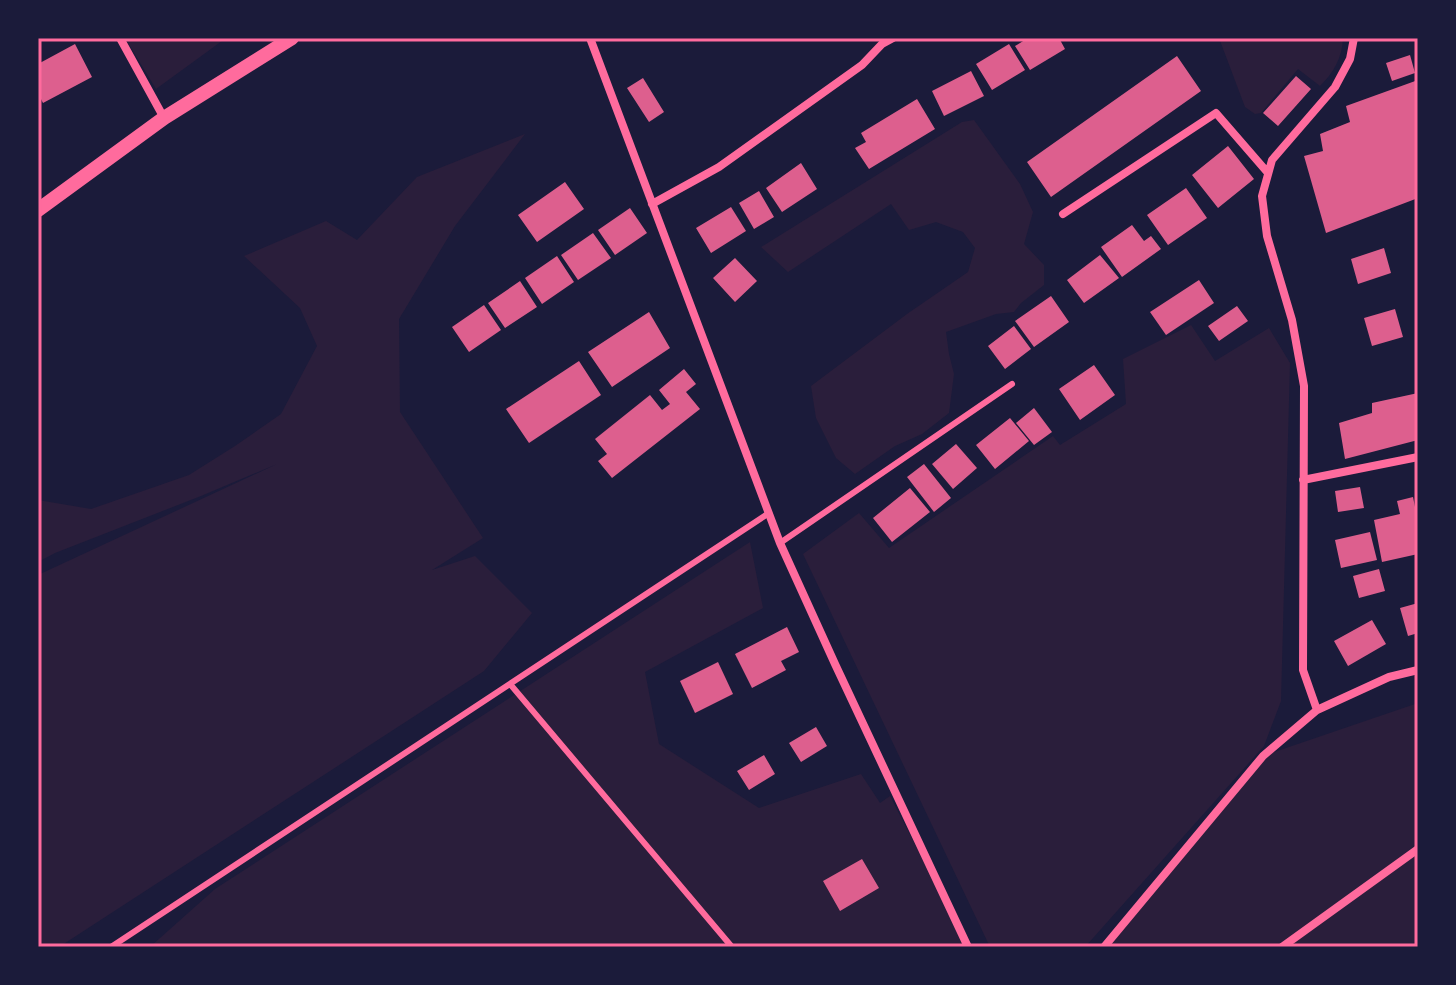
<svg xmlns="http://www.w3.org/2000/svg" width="1456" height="985" font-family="Barlow,sans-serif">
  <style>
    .green { fill: #2a1e3b }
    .building { fill: #dd5f8e }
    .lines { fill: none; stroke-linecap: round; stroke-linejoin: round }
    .service { stroke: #ff6b9d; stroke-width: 6 }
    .minor { stroke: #ff6b9d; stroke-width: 8 }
    .tertiary { stroke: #ff6b9d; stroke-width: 14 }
    .neatline { fill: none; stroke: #ff6b9d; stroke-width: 3 }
  </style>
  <rect width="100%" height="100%" fill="#1b1b3a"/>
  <path class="green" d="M125 38H226L156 89Z
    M1219 38H1312L1313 40 1317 38H1343C1342 58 1334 72 1320 86L1298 69 1261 113 1255 114 1245 107Z
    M974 120 1020 184 1033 212 1024 244 1044 265V285L1021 303 1014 312 996 314 946 332 949 354 954 374 949 413 922 434 895 446 855 474 836 458 816 418 811 386 907 314 968 272 975 248 963 232 936 222 909 230 891 204 788 272 761 247 962 122Z
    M525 134 455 226 399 319 400 412 483 538 432 570 475 556 532 613 484 671 59 947H38V575L277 464 201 496 55 553 38 562V500L91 509 189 475 235 446 281 414 317 346 300 308 244 256 326 221 357 240 417 177Z
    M1191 325 1215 361 1269 328 1290 363 1281 701 1264 746 1085 947H990L803 554 859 513 889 548 1053 436 1060 445 1126 404 1123 359Z
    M750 542 763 608 645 672 659 744 759 808 861 774 880 803 890 796 968 947H150L215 889Z
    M1418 703V947H1104L1263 756Z"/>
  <path class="building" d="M1028 38H1059L1065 49 1030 70 1015 46Z
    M75 44 92 77 43 103 38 93V64Z
    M1009 44 1025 70 992 90 976 64Z
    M1410 55 1415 73 1392 81 1386 63Z
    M1177 56 1201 91 1051 197 1027 162Z
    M971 71 984 96 944 116 932 91Z
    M1296 76 1311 89 1278 126 1263 113Z
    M643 78 664 112 649 122 627 88Z
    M1418 80V198L1326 233 1304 156 1323 151 1320 134 1350 122 1346 106Z
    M917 99 935 129 869 169 855 148 866 142 861 133Z
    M1228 146 1254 179 1218 208 1192 175Z
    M801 163 817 189 782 212 766 188Z
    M565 182 584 209 537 242 518 215Z
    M1186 188 1207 218 1168 245 1147 215Z
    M759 191 774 217 754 229 739 203Z
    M731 207 746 231 711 253 696 228Z
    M630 208 647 233 615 255 598 230Z
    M1132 225 1144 241 1151 236 1161 249 1122 277 1101 247Z
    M593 233 611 258 578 280 561 255Z
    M1384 248 1391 273 1358 284 1351 259Z
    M1100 255 1119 278 1084 303 1067 280Z
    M557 256 574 282 542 304 525 278Z
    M735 258 757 281 735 302 713 278Z
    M1199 280 1214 303 1166 335 1150 312Z
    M520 281 537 307 505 328 488 303Z
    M1051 296 1069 322 1034 347 1015 321Z
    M484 305 501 330 469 352 452 327Z
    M1237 306 1248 321 1219 341 1208 326Z
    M1395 309 1403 337 1372 346 1364 318Z
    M649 312 670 348 612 387 588 352Z
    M1014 326 1031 349 1005 369 988 346Z
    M579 361 601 395 529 443 506 409Z
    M1094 365 1115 395 1080 420 1059 389Z
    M684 369 696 384 686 392 700 409 612 478 598 461 607 454 595 439 650 395 662 410 670 404 659 390Z
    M1418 393V440L1345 459 1339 423 1372 413V403Z
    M1034 408 1052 432 1034 445 1016 423Z
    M1010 418 1029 441 995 469 976 445Z
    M956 444 977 468 953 489 932 464Z
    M924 464 951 498 934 512 907 477Z
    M1360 487 1364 508 1338 512 1335 491Z
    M910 488 930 512 892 542 873 518Z
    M1413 497 1418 522V554L1382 562 1374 520 1400 514 1397 501Z
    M1370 532 1377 560 1341 568 1335 540Z
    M1379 569 1385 591 1359 598 1353 576Z
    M1418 603V633L1408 636 1400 608Z
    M1372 620 1386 644 1348 666 1334 641Z
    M787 627 799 652 781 661 786 670 752 688 735 654Z
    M718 662 733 694 695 713 680 681Z
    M816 727 827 746 801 762 789 743Z
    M764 755 775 774 749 790 737 771Z
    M862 859 879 888 840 911 823 881Z"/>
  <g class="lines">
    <path class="service" d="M780 543 1012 384
      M510 684 732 947
      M111 947 769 513"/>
    <path class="minor" d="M120 38 164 118
      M590 38 780 543 835 664 968 947
      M652 204 719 167 862 65 882 44 893 38
      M1063 214 1216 113 1268 173
      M1303 480 1418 457
      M1317 710 1303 670 1304 386 1292 320 1267 236 1262 196 1272 160 1335 87 1350 59 1354 38
      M1104 947 1263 756 1317 710 1389 677 1418 670
      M1282 947 1418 849"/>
    <path class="tertiary" d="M38 210 164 118 292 38"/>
  </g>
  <rect width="1456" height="985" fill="none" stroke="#1b1b3a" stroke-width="80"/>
  <rect x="40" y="40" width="1376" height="905" class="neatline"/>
</svg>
